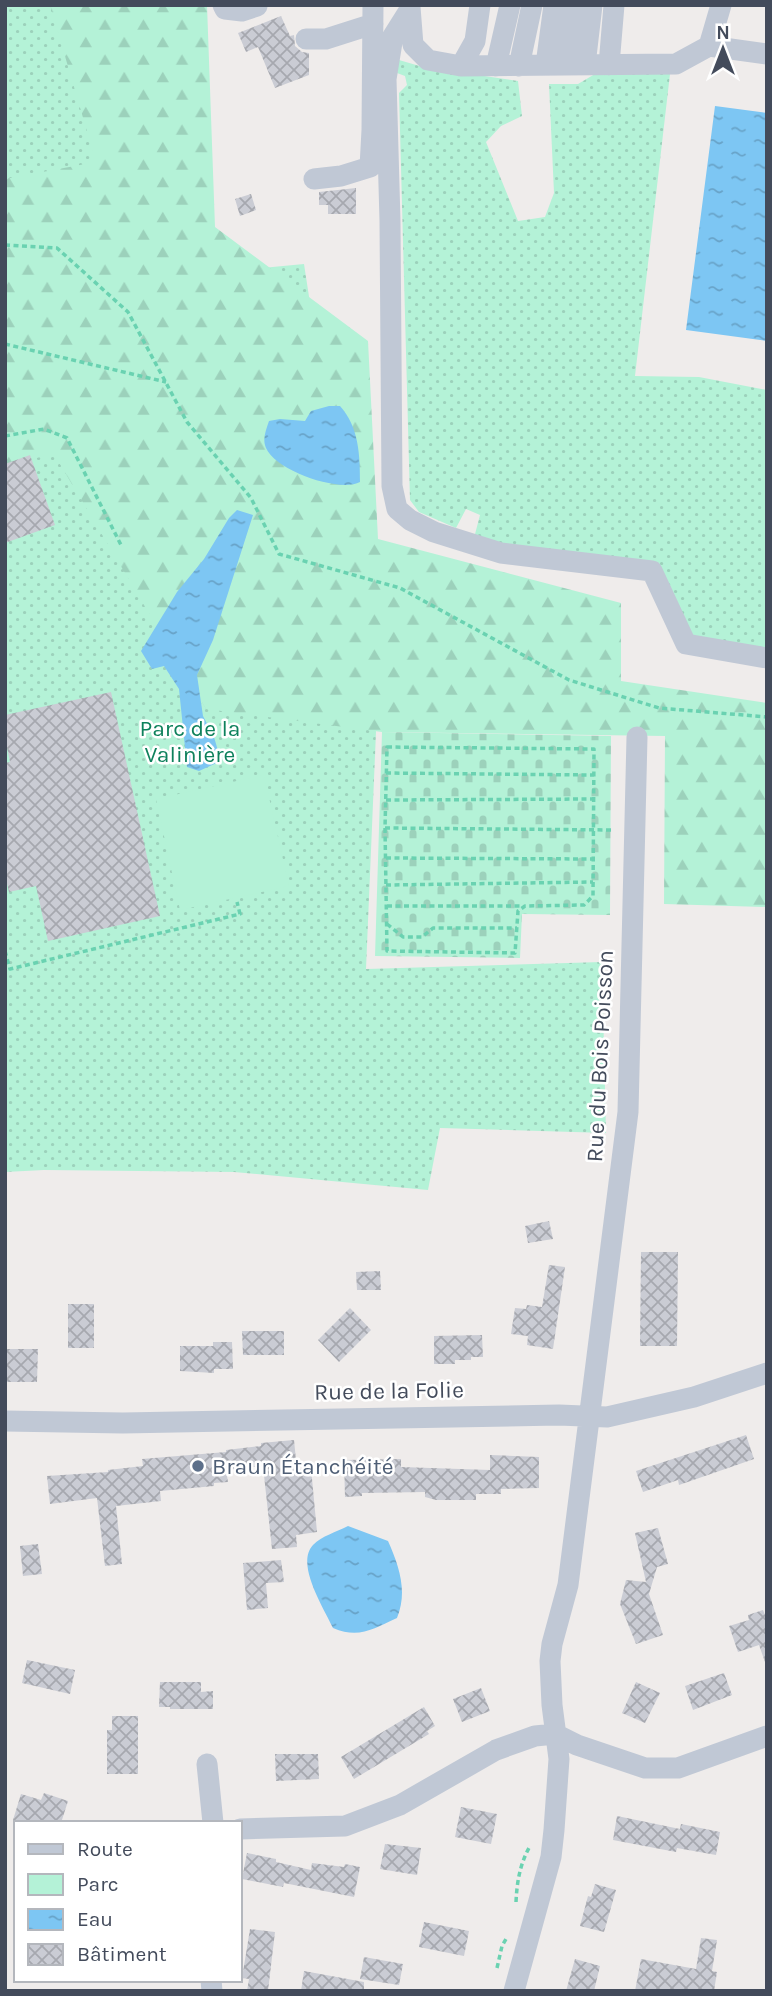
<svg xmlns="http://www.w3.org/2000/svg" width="772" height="1996" font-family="Karla,sans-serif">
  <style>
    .green { fill: url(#green-dots) }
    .forest { fill: url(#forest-firs) }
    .cemetery { fill: url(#cemetery-stones) }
    .pitch { fill: #b4f2d7 }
    .water { fill: url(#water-ripples) }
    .building { fill: url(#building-cross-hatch) }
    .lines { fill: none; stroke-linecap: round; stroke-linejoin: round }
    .path { stroke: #6ad2b1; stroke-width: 3.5; stroke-dasharray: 5 3.5; stroke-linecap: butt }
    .minor { stroke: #c0c8d5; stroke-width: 21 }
    .service-dot { fill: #5c6f8a; stroke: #fff; stroke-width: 2.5 }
    .labels { text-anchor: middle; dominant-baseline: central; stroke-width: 5; stroke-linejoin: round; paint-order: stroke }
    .park-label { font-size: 23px; fill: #0e815c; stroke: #fff }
    .street-label { font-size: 23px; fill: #434b5b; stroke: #fff }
    .service-label { font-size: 23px; fill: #4e5e75; stroke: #fff; text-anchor: start }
  </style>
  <defs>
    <pattern id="green-dots" width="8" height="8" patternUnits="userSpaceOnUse" patternTransform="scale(1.75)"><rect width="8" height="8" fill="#b4f2d7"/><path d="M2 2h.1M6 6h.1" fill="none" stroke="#9cd1bb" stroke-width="1.8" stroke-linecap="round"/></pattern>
    <pattern id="forest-firs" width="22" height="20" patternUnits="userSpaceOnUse" patternTransform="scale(1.75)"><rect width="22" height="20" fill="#b4f2d7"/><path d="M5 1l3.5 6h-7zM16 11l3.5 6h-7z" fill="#9cd1bb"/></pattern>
    <pattern id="cemetery-stones" width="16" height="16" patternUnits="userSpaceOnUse" patternTransform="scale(1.75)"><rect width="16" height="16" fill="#b4f2d7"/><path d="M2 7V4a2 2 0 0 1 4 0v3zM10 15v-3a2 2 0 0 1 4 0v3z" fill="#9cd1bb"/></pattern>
    <pattern id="water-ripples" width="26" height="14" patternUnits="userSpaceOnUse" patternTransform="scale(1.75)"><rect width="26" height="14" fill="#7dc6f3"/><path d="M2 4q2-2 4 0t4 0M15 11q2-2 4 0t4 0" fill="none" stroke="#68a3c8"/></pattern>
    <pattern id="building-cross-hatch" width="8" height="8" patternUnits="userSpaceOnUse" patternTransform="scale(1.75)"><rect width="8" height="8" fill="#caccd4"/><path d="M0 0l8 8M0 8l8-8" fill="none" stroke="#a6a8af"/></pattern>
  </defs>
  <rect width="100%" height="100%" fill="#efeceb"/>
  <path class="green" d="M5 5H155L197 274 304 264 376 732 366 969 602 962 606 1133 440 1128 428 1190 234 1172 44 1170 5 1172Z
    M399 60 423 67 518 81 522 116 501 126 486 142 518 221 545 217 554 193 549 84H578L600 71 670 74 635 376 699 377 767 390V649L691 639 653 561 496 545 474 538 480 515 466 509 456 528 419 512 410 500 399 93 407 85 405 76 397 73Z"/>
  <path class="forest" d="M50 5H207L215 227 368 341 378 539 621 603V681L767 703V907L664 904 665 736 382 732 206 709 54 454 5 465V179L96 162Z"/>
  <path class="cemetery" d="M382 732 611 736 610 915 522 914 520 958 375 956Z"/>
  <path class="pitch" d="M264 775 289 886 180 910 156 799Z"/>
  <path class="water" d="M715 106 767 113V341L686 330Z
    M329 406H340C359 427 360 455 360 482 340 493 276 471 266 448 262 439 266 430 269 421L280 419 305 421 311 411Z
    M237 510 253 515 213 640 197 675 203 716 214 737 221 761 199 771 187 767 179 689 164 666 152 669 141 651 177 592 204 559 229 518Z
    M348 1526 388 1541C399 1566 408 1591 397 1618 373 1629 359 1639 333 1628 324 1608 295 1564 313 1545 322 1536 336 1532 348 1526Z"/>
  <path class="building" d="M281 16 290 36 294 35 295 46 302 52 309 53V75L275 88 258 47 246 52 238 33Z
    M356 188V214H328V205H319V192Z
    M251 194 256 210 240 216 235 199Z
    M30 455 55 525 5 543V464Z
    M111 692 160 916 48 941 36 886 9 892 5 875V763L10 762 5 738V715Z
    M549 1221 553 1239 528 1243 525 1226Z
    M641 1252H678L677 1346H640Z
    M549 1265 565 1267 553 1349 527 1345 528 1336 511 1334 515 1308 526 1309 527 1305 542 1307Z
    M380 1271 381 1290H357L356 1272Z
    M68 1304H94V1348H68Z
    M350 1308 371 1330 339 1362 318 1340Z
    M242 1331H284V1355H243Z
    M482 1335 483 1357H471V1360H455V1364H434V1336Z
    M213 1342H232L233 1369H214V1373L180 1371V1346H213Z
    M5 1349H38L37 1382H5Z
    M746 1435 754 1459 679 1485 678 1480 643 1492 636 1471Z
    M294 1440 297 1470 311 1468 317 1532 296 1535 297 1547 272 1549 263 1466 226 1470 228 1482 214 1483V1486L160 1491 161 1501 116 1506 122 1564 105 1566 97 1498 50 1504 47 1476 108 1472V1470L143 1466 142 1459 226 1452V1450L261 1446V1443Z
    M490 1455 539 1457V1488L501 1489V1494H476V1500H436L425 1497V1492L362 1493V1496L345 1497 344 1460 401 1459V1467L490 1470Z
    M658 1528 668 1564 657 1567 649 1594 663 1635 636 1644 620 1604 626 1580 646 1582 635 1533Z
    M38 1544 42 1574 23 1576 20 1546Z
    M281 1560 284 1582 266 1583 268 1608 247 1610 243 1563Z
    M763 1610 765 1615 767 1614V1661L765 1662 759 1645 738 1652 729 1626 749 1620 748 1615Z
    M27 1660 75 1670 70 1694 22 1683Z
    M724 1673 732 1695 693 1710 685 1686Z
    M160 1682H201V1692L213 1691V1709H170V1707H159Z
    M636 1682 660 1693 645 1723 622 1713Z
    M481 1688 490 1711 462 1722 453 1699Z
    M424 1707 435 1726 427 1731 429 1734 354 1779 341 1757Z
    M112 1716H138V1774H107V1730H112Z
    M275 1754H318L319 1779 276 1781Z
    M44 1793 68 1801 61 1823H23L13 1820 21 1794 41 1800Z
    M461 1807 497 1814 491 1844 455 1837Z
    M617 1816 680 1829 681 1824 720 1832 716 1855 677 1848 676 1852 613 1840Z
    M385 1844 421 1848 417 1875 380 1869Z
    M247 1853 276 1859V1862L311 1870 312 1863 344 1867 345 1864 360 1867 354 1897 284 1883 283 1887 242 1879Z
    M595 1884 616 1890 604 1932 580 1926 588 1896 591 1897Z
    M424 1922 469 1931 464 1956 419 1947Z
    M250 1929 275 1932 268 1991H247L249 1979 242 1978Z
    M701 1938 717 1940 712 1971 717 1972 714 1991H635L641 1959 696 1969Z
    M364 1957 403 1964 399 1985 360 1979Z
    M575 1959 600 1966 594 1991H566Z
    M304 1971 364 1982V1991H301Z"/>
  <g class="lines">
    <path class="path" d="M5 245 57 248 128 312 187 422 251 498 279 554 400 588 569 680 659 708 767 717
      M5 344 166 382
      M5 436 44 429 67 438 121 545
      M387 747 594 749 593 896 584 905 525 906 518 911 515 953 387 951 385 828Z
      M386 773 594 775
      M386 800 594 799
      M385 828 614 830
      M386 858 593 859
      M386 885 593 882
      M387 906H522
      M387 924 403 937H422L433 928H517
      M5 951 10 969 240 914 237 902
      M516 1902C517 1881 520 1864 530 1846
      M497 1968 502 1946 506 1939"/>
    <path class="minor" d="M223 5 225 9 242 11 257 6
      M410 7 413 45 428 60 461 66 676 64 709 46 721 5
      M410 9 393 36 386 79 390 221 392 486 397 509 410 520 434 532 501 553 652 571 686 644 767 658
      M306 39H326L373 24
      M709 46 767 54
      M546 65 554 5
      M564 65 571 5
      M585 65 592 5
      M609 65 614 5
      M461 66 475 41 480 5
      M496 66 510 5
      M519 66 532 5
      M314 179 341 176 370 167 372 130 373 5
      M5 1421 123 1423 559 1415 607 1417 694 1397 767 1373
      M207 1764 213 1823
      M240 1829 345 1826 400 1805 496 1750 535 1736 555 1734 577 1745 645 1768H678L767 1736
      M211 1980 212 1991
      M514 1991 551 1857 554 1830 559 1759 552 1705 550 1661 552 1644 568 1585 628 1112 637 737"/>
  </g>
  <circle class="service-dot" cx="198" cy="1466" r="7"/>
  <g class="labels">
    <g class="park-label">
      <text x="190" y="728">Parc de la<tspan x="190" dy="26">Valinière</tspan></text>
    </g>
    <g class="street-label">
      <text transform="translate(600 1056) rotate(-87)">Rue du Bois Poisson</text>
      <text transform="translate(389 1391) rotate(-1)">Rue de la Folie</text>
    </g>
    <g class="service-label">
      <text x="212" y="1466">Braun Étanchéité</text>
    </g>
  </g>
  <rect width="772" height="1996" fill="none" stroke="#434b5b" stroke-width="14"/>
  <rect x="14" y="1821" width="228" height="161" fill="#ffffff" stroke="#b4b7bd" stroke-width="2"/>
  <rect x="28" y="1844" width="35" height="10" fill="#c0c8d5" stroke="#b4b7bd" stroke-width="2"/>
  <text x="77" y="1856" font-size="21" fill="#434b5b">Route</text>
  <rect x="28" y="1874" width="35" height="21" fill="#b4f2d7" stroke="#b4b7bd" stroke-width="2"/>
  <text x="77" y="1891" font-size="21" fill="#434b5b">Parc</text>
  <rect x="28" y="1909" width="35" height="21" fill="url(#water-ripples)" stroke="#b4b7bd" stroke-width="2"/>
  <text x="77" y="1926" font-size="21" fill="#434b5b">Eau</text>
  <rect x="28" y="1944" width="35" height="21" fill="url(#building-cross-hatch)" stroke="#b4b7bd" stroke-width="2"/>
  <text x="77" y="1961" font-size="21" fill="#434b5b">Bâtiment</text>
  <g transform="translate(723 49)" stroke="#ffffff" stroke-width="5" paint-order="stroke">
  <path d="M0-5L12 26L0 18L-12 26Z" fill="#434b5b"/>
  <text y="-10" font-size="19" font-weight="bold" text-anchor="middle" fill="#434b5b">N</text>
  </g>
</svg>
